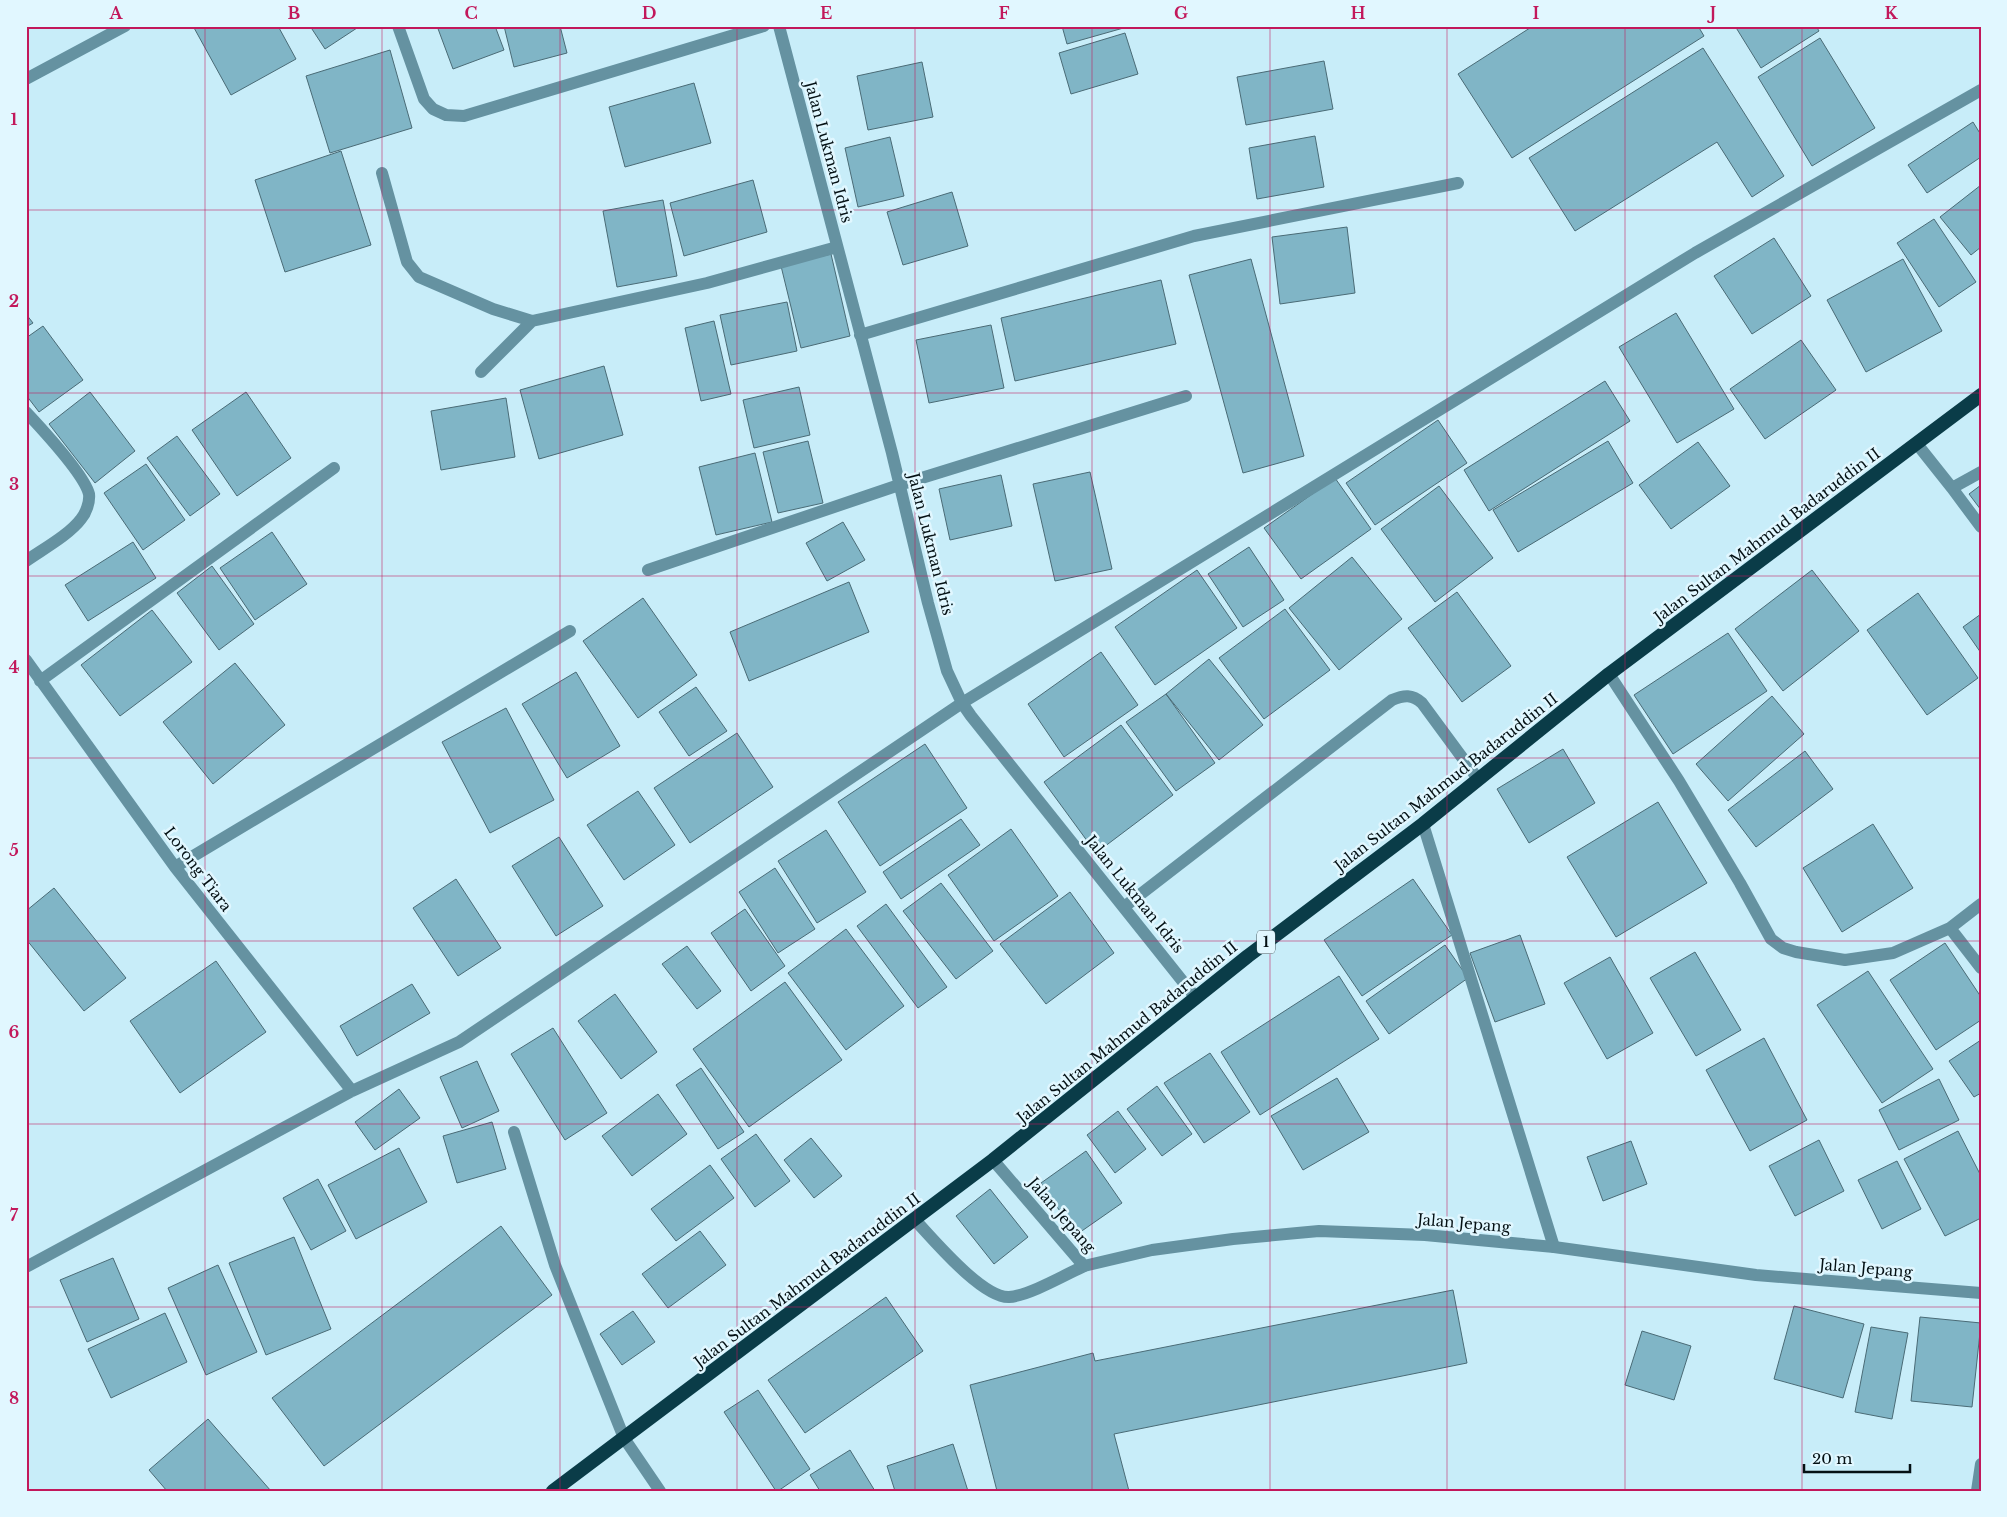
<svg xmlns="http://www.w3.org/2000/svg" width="2007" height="1517" font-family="'Libre Baskerville',serif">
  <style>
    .building { fill: #80b5c6; stroke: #4a6b76 }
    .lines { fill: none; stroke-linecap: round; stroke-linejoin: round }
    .service { stroke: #6592a1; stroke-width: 12 }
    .minor { stroke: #6592a1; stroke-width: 12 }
    .tertiary { stroke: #6592a1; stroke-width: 12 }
    .trunk { stroke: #0a3c48; stroke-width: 14 }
    .grid { fill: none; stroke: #c2185b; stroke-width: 1; stroke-opacity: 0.55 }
    .labels { text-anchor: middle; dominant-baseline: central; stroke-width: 5; stroke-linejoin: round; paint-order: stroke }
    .shield { fill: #e1f7ff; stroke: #46555a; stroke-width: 1 }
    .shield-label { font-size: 14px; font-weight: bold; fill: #041014 }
    .street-label { font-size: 15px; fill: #041014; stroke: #e1f7ff }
    .neatline { fill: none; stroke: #c2185b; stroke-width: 2 }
    .grid-label { font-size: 16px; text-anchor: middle; font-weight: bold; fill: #c2185b }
  </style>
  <rect width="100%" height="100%" fill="#c8edf9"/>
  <path class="building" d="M193 26H278L296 59 231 95Z
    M310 26H360L325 49Z
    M437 26H495L504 50 453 69Z
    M504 26H560L567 53 514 67Z
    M1062 26H1127V27L1067 44Z
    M1533 26H1698L1704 36 1512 158 1458 74Z
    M1735 26H1816L1819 31 1761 68Z
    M1125 33 1138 74 1071 94 1059 53Z
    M1820 38 1875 128 1812 166 1758 77Z
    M1703 48 1784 176 1752 197 1717 142 1575 231 1529 158Z
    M390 50 412 128 330 153 306 76Z
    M1324 61 1333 109 1246 125 1237 77Z
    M922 62 933 117 868 130 857 76Z
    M694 83 711 143 625 167 609 107Z
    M1973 122 1981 135V157L1927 193 1908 165Z
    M1315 136 1324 187 1257 199 1249 148Z
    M890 137 904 196 858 207 845 148Z
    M341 151 371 245 285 272 255 180Z
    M753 180 767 232 684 256 670 203Z
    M1981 185V247L1971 255 1940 217Z
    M952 192 968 246 903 265 887 212Z
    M663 200 677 276 617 287 603 211Z
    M1934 219 1976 282 1939 307 1897 243Z
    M1347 227 1355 293 1280 304 1272 237Z
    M1774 238 1811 296 1752 334 1714 276Z
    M831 254 850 336 801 348 781 266Z
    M1251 259 1304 456 1243 473 1189 275Z
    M1903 259 1942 331 1866 372 1827 300Z
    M1161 280 1176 344 1015 381 1001 318Z
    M787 302 797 351 731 365 720 315Z
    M1676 313 1734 409 1677 443 1619 347Z
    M26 314 33 323 26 327Z
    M714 321 731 394 701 401 685 328Z
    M991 325 1004 388 929 403 916 340Z
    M43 326 83 380 39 412 26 395V338Z
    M1801 340 1836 390 1765 439 1730 389Z
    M604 366 623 435 539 459 520 390Z
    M1605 381 1630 421 1489 511 1464 470Z
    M799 387 810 435 754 448 743 400Z
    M90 392 135 451 95 483 49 424Z
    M246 392 291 458 237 496 192 430Z
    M506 398 515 457 441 470 431 411Z
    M1438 420 1467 463 1375 525 1346 483Z
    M177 436 220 494 190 516 147 458Z
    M808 441 823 503 778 513 763 452Z
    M1608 441 1633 483 1518 552 1493 510Z
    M1698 442 1730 486 1671 529 1639 485Z
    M755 453 772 522 716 535 699 467Z
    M146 464 185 520 143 550 104 493Z
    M1090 472 1112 569 1055 581 1033 484Z
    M1001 475 1012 526 950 540 939 489Z
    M1335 478 1371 529 1301 579 1264 528Z
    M1981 485V510L1969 494Z
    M1439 486 1493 558 1435 602 1381 529Z
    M843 522 865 560 827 581 806 543Z
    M272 532 307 584 255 620 220 568Z
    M133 542 156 578 88 621 65 585Z
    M1249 547 1284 600 1243 627 1208 574Z
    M1352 557 1402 619 1339 670 1289 608Z
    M212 566 254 624 219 650 177 593Z
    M1197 570 1237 628 1155 685 1115 627Z
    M1812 570 1859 631 1783 691 1735 629Z
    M849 582 869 632 749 681 730 632Z
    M1457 592 1511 666 1462 702 1408 628Z
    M1918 593 1978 678 1927 715 1867 630Z
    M643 598 697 675 638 718 583 641Z
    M1285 609 1330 670 1264 719 1219 658Z
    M152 610 192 662 120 716 81 665Z
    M1981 614V653L1963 627Z
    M1728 633 1767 691 1673 754 1634 695Z
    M1101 652 1138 705 1064 757 1028 704Z
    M1209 659 1263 725 1219 760 1166 694Z
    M235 663 285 725 213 784 163 722Z
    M576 672 620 746 567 778 522 704Z
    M696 687 727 731 689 756 659 712Z
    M1166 694 1215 763 1176 791 1126 722Z
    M1772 696 1804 734 1728 801 1696 764Z
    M506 708 554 800 490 833 442 742Z
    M1121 725 1173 795 1096 853 1044 782Z
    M737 733 773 787 690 843 654 788Z
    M925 744 967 808 880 866 838 802Z
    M1563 749 1595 803 1529 843 1497 789Z
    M1805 751 1833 789 1756 847 1728 810Z
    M638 791 675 845 624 880 587 825Z
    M1658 802 1707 883 1616 937 1567 857Z
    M961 819 980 845 901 899 883 872Z
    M1873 824 1913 888 1842 932 1803 868Z
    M1011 829 1058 896 994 941 948 875Z
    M826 830 866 892 817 923 778 861Z
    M559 837 603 906 556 936 512 866Z
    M775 868 815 929 778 953 739 892Z
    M456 879 501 948 458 976 413 908Z
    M1413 879 1452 935 1362 996 1324 940Z
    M941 883 993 951 956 979 903 911Z
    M54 888 126 978 84 1011 26 939V911Z
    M1070 892 1114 953 1046 1004 1000 944Z
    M886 904 947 987 918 1008 857 926Z
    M745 909 785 966 751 991 711 933Z
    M846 929 904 1006 846 1050 788 973Z
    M1520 935 1545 1004 1495 1022 1470 953Z
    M1945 943 1981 997V1020L1936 1050 1890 980Z
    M1445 945 1468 978 1389 1034 1366 1001Z
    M687 946 721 991 697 1009 662 964Z
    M1695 952 1741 1030 1696 1056 1650 978Z
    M1610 957 1653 1033 1607 1059 1564 983Z
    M216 961 266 1032 180 1093 130 1021Z
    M1868 971 1933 1069 1882 1103 1817 1005Z
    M1339 976 1379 1039 1260 1115 1221 1052Z
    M785 982 842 1060 749 1127 693 1049Z
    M412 984 430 1013 357 1056 340 1026Z
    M615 994 657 1052 621 1079 578 1021Z
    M553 1028 607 1113 565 1140 511 1054Z
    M1764 1038 1807 1120 1750 1151 1706 1070Z
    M1981 1040V1093L1974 1097 1949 1061Z
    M1210 1053 1250 1112 1204 1143 1164 1083Z
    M477 1061 499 1111 462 1128 440 1077Z
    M701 1068 744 1132 718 1149 676 1085Z
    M1337 1078 1369 1132 1303 1170 1271 1116Z
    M1939 1079 1959 1120 1899 1150 1879 1110Z
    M1157 1086 1192 1134 1162 1156 1127 1109Z
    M399 1089 420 1118 375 1150 355 1122Z
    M658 1094 687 1134 632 1176 602 1136Z
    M1118 1111 1146 1149 1115 1173 1087 1135Z
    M492 1122 506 1169 457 1183 443 1136Z
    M1958 1131 1981 1176V1218L1945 1236 1904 1159Z
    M756 1134 790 1181 755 1207 721 1159Z
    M811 1138 842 1176 814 1198 784 1160Z
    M1819 1140 1844 1191 1795 1216 1769 1166Z
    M1631 1141 1647 1184 1603 1201 1587 1157Z
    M399 1148 427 1202 356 1239 328 1185Z
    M1086 1151 1122 1203 1076 1235 1041 1183Z
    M1897 1161 1921 1209 1882 1229 1858 1180Z
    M710 1165 734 1198 676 1241 651 1209Z
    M318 1179 346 1231 311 1250 283 1198Z
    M990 1189 1028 1237 994 1264 956 1216Z
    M501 1226 552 1295 324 1466 272 1398Z
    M700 1231 726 1265 668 1308 642 1274Z
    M294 1237 331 1329 266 1355 229 1263Z
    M113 1258 139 1319 87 1342 60 1280Z
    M218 1265 257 1352 206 1375 168 1288Z
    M1453 1290 1467 1363 1114 1434 1129 1491H997L970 1385 1093 1353 1095 1361Z
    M886 1297 923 1351 805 1433 768 1380Z
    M1794 1306 1864 1324 1843 1398 1774 1379Z
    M633 1311 655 1342 622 1365 600 1334Z
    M165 1313 187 1362 111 1398 88 1349Z
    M1920 1317 1981 1323 1972 1407 1911 1401Z
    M1871 1327 1908 1333 1892 1419 1855 1412Z
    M1642 1331 1691 1346 1674 1400 1625 1385Z
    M758 1390 810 1469 778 1491H776L724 1412Z
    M208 1419 271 1491H167L149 1470Z
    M953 1444 968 1491H895L887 1466Z
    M850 1450 875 1491H820L810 1475Z"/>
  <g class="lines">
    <path class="service" d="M915 1220C933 1239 982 1298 1009 1297 1028 1296 1065 1275 1084 1266"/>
    <path class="minor" d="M398 26 424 99 433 109 446 115 464 116 764 26
      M779 26 892 453 928 603 947 671 962 703 971 716 1196 998
      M26 79 125 26
      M382 173 407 262 419 277 493 309 532 321 707 283 837 247
      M860 335 1194 236 1458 183
      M481 372 532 321
      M26 412C41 428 84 474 89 494 90 502 86 513 81 519 69 535 43 549 26 561
      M1917 444 1952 488 1981 472
      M1952 488 1981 527
      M648 570 899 485 1186 396
      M26 660 175 867 352 1091
      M1609 674 1679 781 1740 883 1771 939 1783 948 1796 952 1845 960 1893 953 1950 928 1981 904
      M40 681 334 468
      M1423 824 1554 1247
      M175 867 570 631
      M1124 907 1392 700C1404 695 1412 694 1422 703L1478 779
      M1950 928 1981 968
      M514 1132 555 1265 624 1438 660 1491
      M26 1267 352 1091 459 1042 962 703 1695 253 1981 90
      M1977 1491 1981 1464"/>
    <path class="tertiary" d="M993 1160 1084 1266 1152 1250 1233 1239 1319 1231 1425 1235 1554 1247 1756 1275 1981 1293"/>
    <path class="trunk" d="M553 1491 993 1160 1248 956 1423 824 1609 674 1981 395"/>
  </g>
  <path class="grid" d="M205 26V1491M382 26V1491M560 26V1491M737 26V1491M915 26V1491M1092 26V1491M1270 26V1491M1447 26V1491M1625 26V1491M1802 26V1491M26 210H1981M26 393H1981M26 576H1981M26 758H1981M26 941H1981M26 1124H1981M26 1307H1981"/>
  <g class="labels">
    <rect class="shield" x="1257" y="930.5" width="18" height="23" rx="4"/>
    <g class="shield-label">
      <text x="1266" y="942">1</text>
    </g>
    <g class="street-label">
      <text transform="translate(829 152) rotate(75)">Jalan Lukman Idris</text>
      <text transform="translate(1767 535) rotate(-37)">Jalan Sultan Mahmud Badaruddin II</text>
      <text transform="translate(931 544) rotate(76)">Jalan Lukman Idris</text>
      <text transform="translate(1446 782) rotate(-38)">Jalan Sultan Mahmud Badaruddin II</text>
      <text transform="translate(198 869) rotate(53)">Lorong Tiara</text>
      <text transform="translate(1135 894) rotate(51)">Jalan Lukman Idris</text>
      <text transform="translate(1127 1032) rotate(-39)">Jalan Sultan Mahmud Badaruddin II</text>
      <text transform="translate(1062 1215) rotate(49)">Jalan Jepang</text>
      <text transform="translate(1464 1223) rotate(5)">Jalan Jepang</text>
      <text transform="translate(1866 1268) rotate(5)">Jalan Jepang</text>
      <text transform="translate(807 1280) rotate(-37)">Jalan Sultan Mahmud Badaruddin II</text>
    </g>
  </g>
  <rect width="2007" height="1517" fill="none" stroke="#e1f7ff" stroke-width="55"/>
  <path d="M1804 1464v8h106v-8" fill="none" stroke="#041014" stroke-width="2.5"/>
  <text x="1812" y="1464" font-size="15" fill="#041014" stroke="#e1f7ff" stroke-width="4" paint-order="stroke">20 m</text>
  <rect x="28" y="28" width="1952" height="1462" class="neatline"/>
  <g class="grid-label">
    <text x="116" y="19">A</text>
    <text x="294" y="19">B</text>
    <text x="471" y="19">C</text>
    <text x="649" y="19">D</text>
    <text x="826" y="19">E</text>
    <text x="1004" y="19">F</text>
    <text x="1181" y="19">G</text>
    <text x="1358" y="19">H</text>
    <text x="1536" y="19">I</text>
    <text x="1713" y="19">J</text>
    <text x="1891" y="19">K</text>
    <text x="14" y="125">1</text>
    <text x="14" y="307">2</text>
    <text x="14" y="490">3</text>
    <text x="14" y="673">4</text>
    <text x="14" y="856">5</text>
    <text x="14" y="1038">6</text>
    <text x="14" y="1221">7</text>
    <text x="14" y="1404">8</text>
  </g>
</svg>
